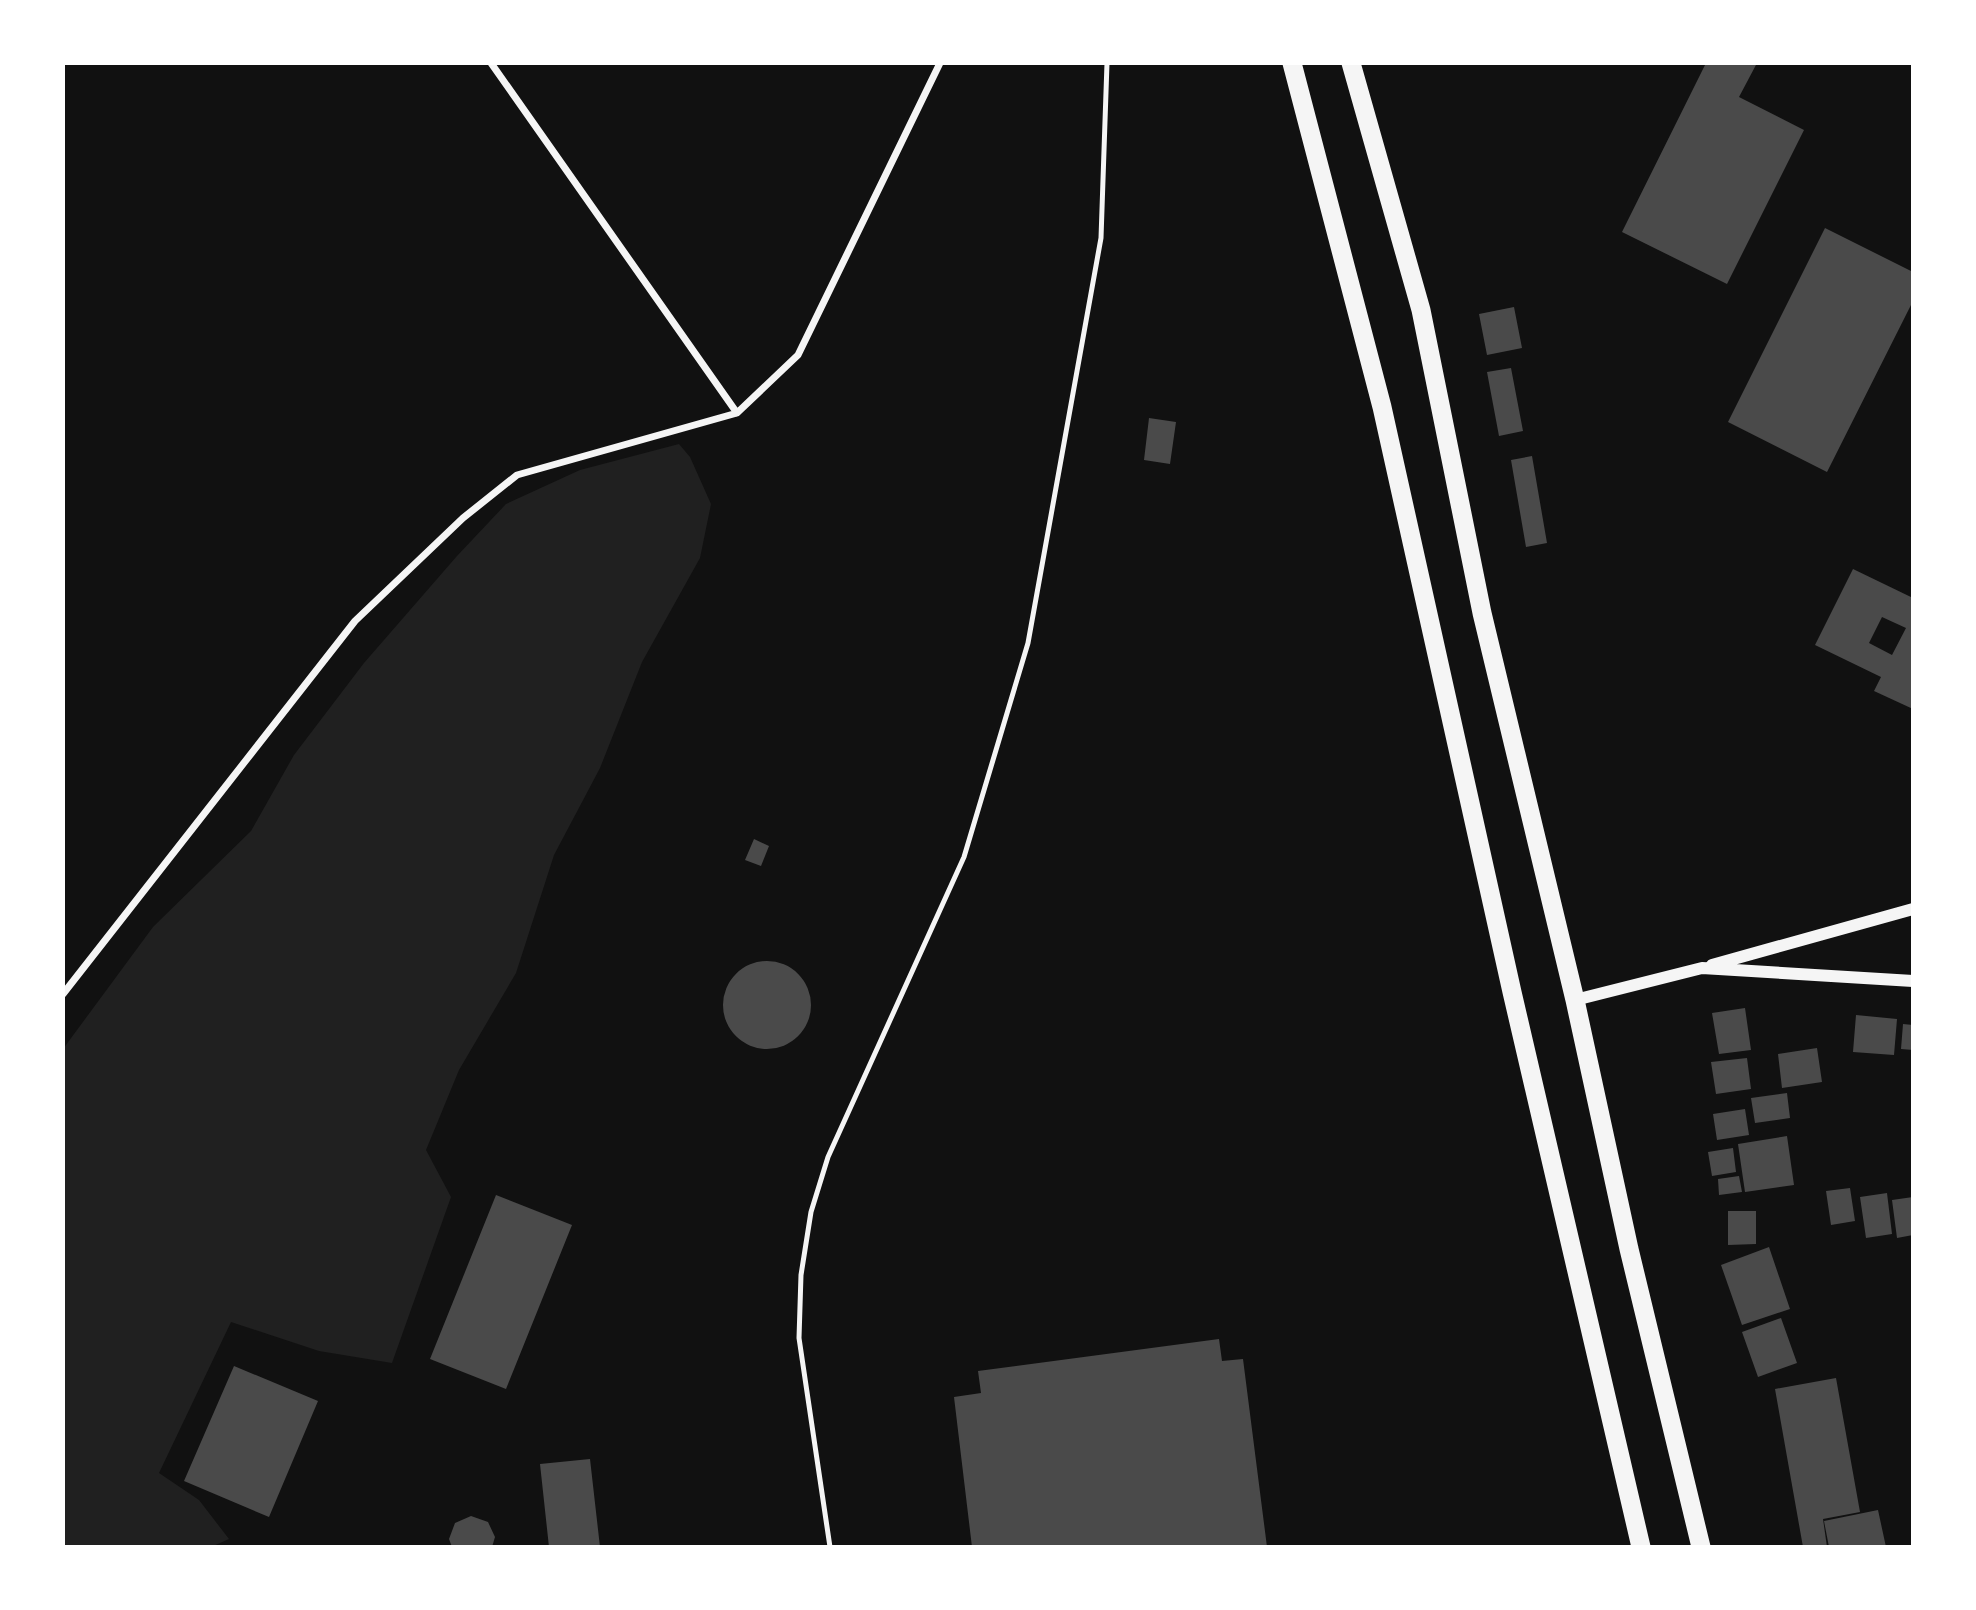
<svg xmlns="http://www.w3.org/2000/svg" width="1976" height="1610" font-family="Spectral,serif">
  <style>
    .green { fill: #202020 }
    .building { fill: #4a4a4a; fill-rule: evenodd }
    .lines { fill: none; stroke-linecap: round; stroke-linejoin: round }
    .service { stroke: #f5f5f5; stroke-width: 5 }
    .minor { stroke: #f5f5f5; stroke-width: 7 }
    .tertiary { stroke: #f5f5f5; stroke-width: 12 }
    .trunk { stroke: #f5f5f5; stroke-width: 19 }
  </style>
  <rect width="100%" height="100%" fill="#111"/>
  <path class="green" d="M679 444 690 457 711 504 700 558 642 662 600 768 554 855 516 973 459 1070 426 1150 451 1197 392 1363 319 1351 231 1322 159 1473 199 1500 229 1539 211 1547H63V1049L153 927 251 831 294 755 364 663 457 556 506 504 580 470Z"/>
  <path class="building" d="M1706 63H1757L1739 97 1804 130 1727 284 1622 232Z
    M1825 228 1913 272V301L1827 472 1728 422Z
    M1514 307 1522 348 1487 355 1479 314Z
    M1511 368 1523 431 1499 436 1487 372Z
    M1149 418 1176 422 1170 464 1144 460Z
    M1532 456 1547 543 1526 547 1511 460Z
    M1853 569 1913 598V709L1874 691 1881 677 1815 645ZM1882 617 1906 628 1892 655 1869 643Z
    M754 839 769 846 761 866 745 860Z
    M723 1005a44 44 0 1 1 88 0a44 44 0 1 1-88 0Z
    M1745 1008 1751 1050 1719 1054 1712 1013Z
    M1856 1015 1897 1019 1894 1055 1853 1052Z
    M1903 1024 1913 1025V1050L1901 1049Z
    M1817 1048 1822 1082 1782 1088 1778 1054Z
    M1747 1058 1751 1089 1716 1094 1711 1062Z
    M1787 1093 1790 1118 1755 1123 1751 1098Z
    M1745 1109 1749 1135 1717 1140 1713 1114Z
    M1787 1136 1794 1185 1745 1192 1738 1144Z
    M1733 1148 1736 1172 1712 1176 1708 1152Z
    M1739 1176 1742 1192 1719 1195 1718 1179Z
    M1850 1188 1855 1221 1831 1225 1826 1191Z
    M1887 1193 1892 1234 1866 1238 1860 1197Z
    M496 1195 572 1225 506 1389 430 1359Z
    M1913 1197V1235L1897 1238 1892 1200Z
    M1728 1211H1756V1244L1728 1245Z
    M1769 1247 1790 1309 1742 1325 1721 1265Z
    M1781 1318 1797 1363 1758 1377 1742 1332Z
    M1219 1339 1222 1361 1243 1359 1267 1547H972L954 1397 981 1393 978 1371Z
    M234 1366 318 1401 269 1517 184 1481Z
    M1836 1378 1860 1512 1823 1519 1827 1547H1803L1775 1389Z
    M590 1459 600 1547H549L540 1464Z
    M1878 1510 1886 1547H1829L1824 1521Z
    M471 1516 488 1522 495 1537 492 1547H452L449 1539 455 1523Z"/>
  <g class="lines">
    <path class="service" d="M830 1547 799 1338 801 1275 811 1212 828 1157 964 857 1028 643 1101 238 1107 63"/>
    <path class="minor" d="M491 63 737 413
      M63 994 355 621 463 518 517 475 737 413 798 355 940 63"/>
    <path class="tertiary" d="M1712 965 1913 909
      M1575 1000 1702 968 1913 981"/>
    <path class="trunk" d="M1292 63 1382 407 1512 992 1641 1547
      M1351 63 1421 310 1482 613 1575 1000 1629 1249 1701 1547"/>
  </g>
  <rect width="1976" height="1610" fill="none" stroke="#ffffff" stroke-width="130"/>
</svg>
